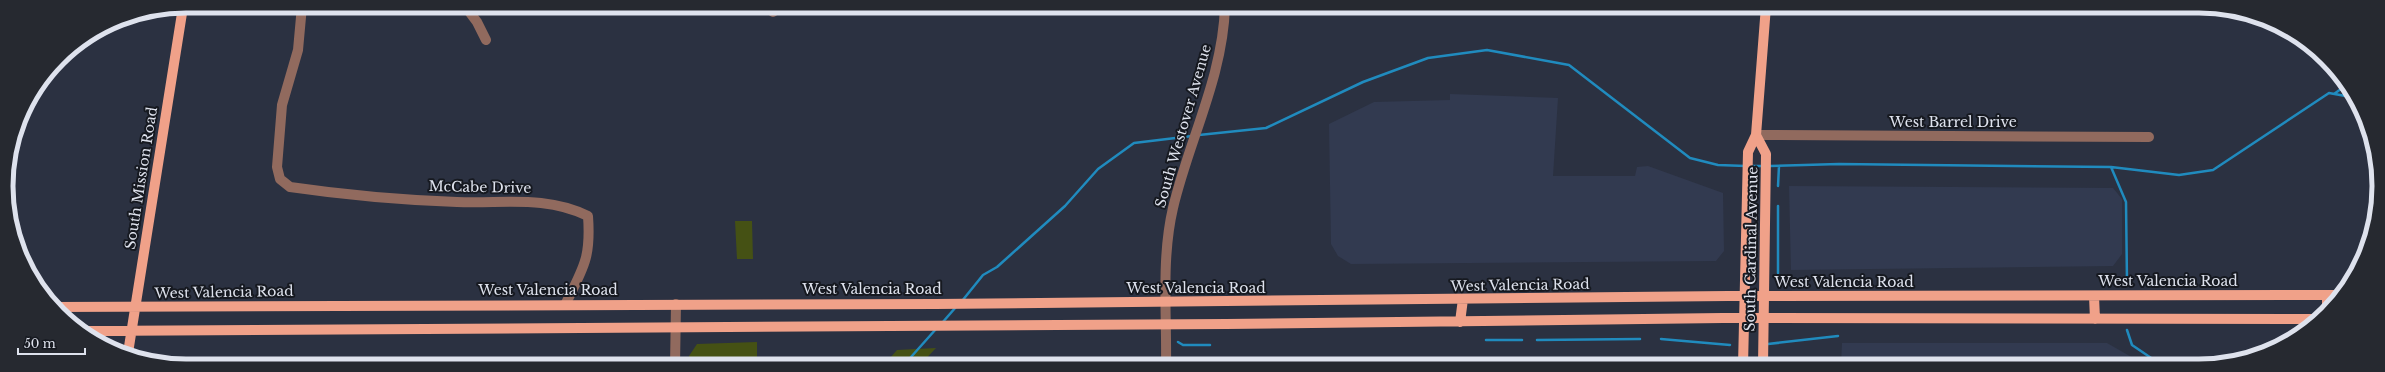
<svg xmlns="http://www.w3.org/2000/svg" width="2385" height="372" font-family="'Libre Baskerville',serif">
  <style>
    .built { fill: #323a50 }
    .green { fill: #455114 }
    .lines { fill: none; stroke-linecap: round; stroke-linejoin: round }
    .stream { stroke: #208bbe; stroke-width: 2.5 }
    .minor { stroke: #916a5e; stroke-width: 10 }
    .major { stroke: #f0a189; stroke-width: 10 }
    .labels { text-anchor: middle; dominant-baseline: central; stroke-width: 4; stroke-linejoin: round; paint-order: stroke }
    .street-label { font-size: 14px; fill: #dee2ed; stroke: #161920 }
    .rim { fill: none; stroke: #dee2ed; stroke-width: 5 }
  </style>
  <rect width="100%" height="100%" fill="#2b3141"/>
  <path class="built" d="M1450 94 1558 98 1553 176H1635L1637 167 1648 166 1723 193 1724 251 1716 261 1351 264 1338 256 1331 244 1329 124 1374 102 1450 100Z
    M1789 186 2113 188 2122 199V254L2113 266 1791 270Z
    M1842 343H2107L2135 359 2140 366H1841Z"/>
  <path class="green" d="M735 221H752L753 259H737Z
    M757 342V366H689V356L697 344Z
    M936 348 919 366H883L897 350Z"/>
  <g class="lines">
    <path class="stream" d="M2334 94 2345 86
      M1199 135 1266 128 1363 82 1428 58 1487 50 1569 65 1690 158 1718 165 1746 166
      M1751 166H1764
      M1769 166 1839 164 2111 167 2126 202 2127 282
      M2111 167 2179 175 2213 170 2329 93 2351 97
      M1778 186 1779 166
      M1778 273V206
      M962 301 983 275 997 267 1065 206 1098 169 1134 143 1192 136
      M942 323 956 307
      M2127 330 2132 345 2163 366
      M1661 339 1730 345
      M1486 340H1522
      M1537 340 1640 339
      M1178 342 1183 345H1210
      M1768 344 1838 336
      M903 366 936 329"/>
    <path class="minor" d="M302 6 298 50 282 105 277 167 280 179 290 187C345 195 401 200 457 202 503 204 545 195 588 216 591 257 584 267 566 303
      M465 6 477 22 486 40
      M795 6H798
      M773 12 779 6
      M1756 135 2149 137
      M675 366 676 304
      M1166 366C1167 314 1161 259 1173 208 1189 140 1223 77 1225 6"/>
    <path class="major" d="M1756 135 1766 154 1763 366
      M2094 296 2095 319
      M53 307 935 304 1728 296 2339 295
      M2327 313V295
      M1460 322 1463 299
      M85 331 1226 324 1723 318 2319 319
      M128 353 183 7
      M1743 366 1748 152 1756 135 1766 6"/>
  </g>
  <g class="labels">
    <g class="street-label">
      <text x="1953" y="122">West Barrel Drive</text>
      <text transform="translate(1183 126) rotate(-74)">South Westover Avenue</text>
      <text transform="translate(141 178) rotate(-81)">South Mission Road</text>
      <text transform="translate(480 187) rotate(1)">McCabe Drive</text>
      <text transform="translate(1751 249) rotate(-89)">South Cardinal Avenue</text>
      <text x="2168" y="281">West Valencia Road</text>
      <text x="1844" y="282">West Valencia Road</text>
      <text transform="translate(1520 285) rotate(-1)">West Valencia Road</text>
      <text x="1196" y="288">West Valencia Road</text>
      <text x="872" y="289">West Valencia Road</text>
      <text x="548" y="290">West Valencia Road</text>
      <text transform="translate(224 292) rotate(-1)">West Valencia Road</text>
    </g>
  </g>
  <path d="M0 0H2385V372H0ZM186 13H2199A173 173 0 0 1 2372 186V186A173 173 0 0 1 2199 359H186A173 173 0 0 1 13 186V186A173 173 0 0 1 186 13Z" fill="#262930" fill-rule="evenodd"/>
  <path class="rim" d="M186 13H2199A173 173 0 0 1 2372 186V186A173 173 0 0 1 2199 359H186A173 173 0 0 1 13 186V186A173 173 0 0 1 186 13Z"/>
  <path d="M18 348v6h67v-6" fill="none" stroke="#dee2ed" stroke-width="2"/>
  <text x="24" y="348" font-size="12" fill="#dee2ed" stroke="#161920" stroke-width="3" paint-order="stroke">50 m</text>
</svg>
